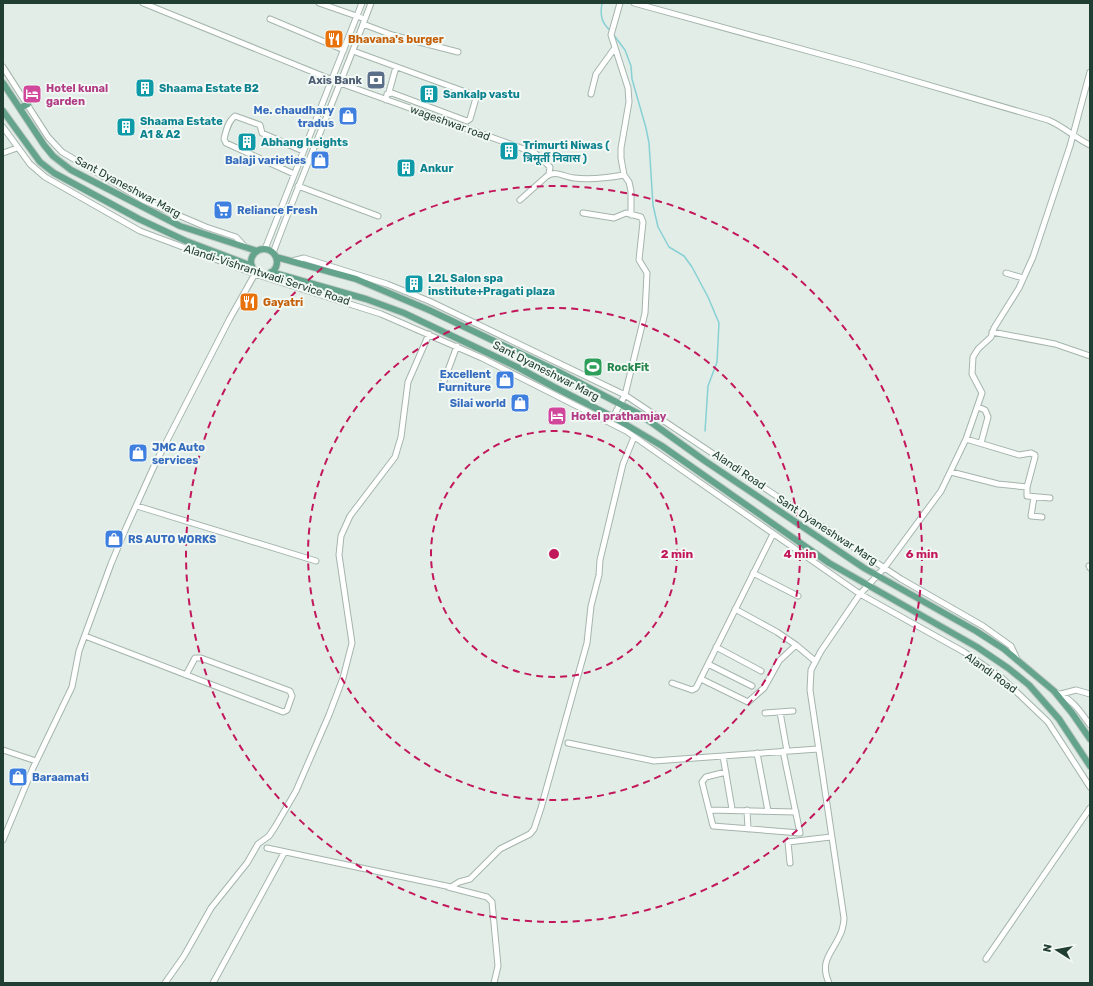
<svg xmlns="http://www.w3.org/2000/svg" width="1093" height="986" font-family="Rubik,'Noto Sans Devanagari',sans-serif">
  <style>
    .lines { fill: none; stroke-linecap: round; stroke-linejoin: round }
    .stream { stroke: #87d0d4; stroke-width: 1.5 }
    .minor-casing { stroke: #a4b5ad; stroke-width: 7 }
    .major-casing { stroke: #c1c9c6; stroke-width: 8 }
    .minor { stroke: #fff; stroke-width: 5 }
    .major { stroke: #64a48d; stroke-width: 6 }
    .ring { fill: none; stroke: #c2185b; stroke-width: 2; stroke-dasharray: 7 5 }
    .labels { text-anchor: middle; dominant-baseline: central; stroke-width: 4; stroke-linejoin: round; paint-order: stroke }
    .food-label { font-size: 11px; font-weight: bold; fill: #c56008; stroke: #f2f9f5; text-anchor: start }
    .service-label { font-size: 11px; font-weight: bold; fill: #4e5e75; stroke: #f2f9f5; text-anchor: end }
    .hotel-label { font-size: 11px; font-weight: bold; fill: #b23c85; stroke: #f2f9f5; text-anchor: start }
    .culture-label { font-size: 11px; font-weight: bold; fill: #0d838f; stroke: #f2f9f5; text-anchor: start }
    .shop-label { font-size: 11px; font-weight: bold; fill: #366cbe; stroke: #f2f9f5; text-anchor: end }
    .street-label { font-size: 11px; fill: #213e33; stroke: #f2f9f5 }
    .leisure-label { font-size: 11px; font-weight: bold; fill: #27864d; stroke: #f2f9f5; text-anchor: start }
    .centre { fill: #c2185b; stroke: #f2f9f5; stroke-width: 2 }
    .ring-label { font-size: 12px; text-anchor: middle; font-weight: bold; fill: #c2185b; stroke: #f2f9f5; stroke-width: 4; stroke-linejoin: round; paint-order: stroke }
  </style>
  <rect width="100%" height="100%" fill="#e2ede7"/>
  <g class="lines">
    <path class="stream" d="M602 3C600 15 601 23 611 31
      M613 34 625 50 631 66 632 79 646 128 649 143 653 205 658 227 669 247 684 256 692 267 708 297 719 323 717 362 708 386 705 431"/>
    <g class="minor-casing">
      <path id="minor" d="M143 3 340 83 535 153 550 167 549 174
        M319 3 365 19
        M620 3 611 35 628 88 629 102 621 148V158L624 175 629 182 631 191V215
        M634 3 863 66 1048 120C1063 126 1075 138 1090 145
        M270 19 344 50
        M363 24 392 35 458 52
        M353 51 474 95 476 98 470 119 467 121 392 93 387 94 386 100
        M3 67 48 137 62 152 145 201 206 227 236 237 246 248
        M389 92 396 67
        M591 94 596 74 614 49
        M3 127 30 164 45 177 140 231 255 274 381 314 482 358 626 431 860 594 964 652 1002 678 1048 722 1090 787
        M3 153 17 148
        M294 174 226 143 224 139C226 131 228 121 235 116L260 125 262 133 303 151
        M298 186 378 216
        M520 200 547 176C556 170 564 177 574 178 591 180 607 178 624 175
        M583 213 614 218 626 213 641 217 643 222 639 260 647 273 645 313 625 395 612 419
        M265 249 362 3
        M273 253C304 169 340 87 371 3
        M292 261 304 258 387 284 429 301 625 395 901 579 983 626 1011 646 1017 659
        M1006 273 1023 278
        M992 332 1055 344 1090 356
        M444 381 457 346
        M978 407 985 410 988 417 981 443
        M951 472 998 484 1027 487 1035 457V455L1031 453 1019 455 966 439
        M1027 487V496L1050 498
        M1034 497 1031 516 1042 517
        M137 506 316 561
        M1089 566 1090 568
        M753 573 798 596
        M735 609 777 632 796 645
        M85 636 283 712 287 710 292 696 290 691 201 658H195L186 675
        M716 647 761 671
        M708 664 752 686
        M701 679 748 702 764 688 779 661 796 645 815 661
        M672 683 692 690 696 688 773 534
        M1054 692C1071 697 1080 711 1090 725
        M1061 694 1076 690 1090 694
        M780 712 787 751
        M765 713 793 711
        M568 743 654 761 818 749
        M3 750 36 761
        M757 753 768 811
        M723 756 732 809
        M726 772 706 777 702 782 713 826 800 833 783 751
        M709 810 796 812
        M747 810 748 829
        M3 840 33 768 72 687 79 651 111 564 126 528 155 464 229 320 256 272
        M267 848 451 887 459 882 470 879 500 849 530 834 534 829 541 808 587 643 591 606 599 575 600 560 623 464 634 437
        M790 863 788 842 831 837
        M448 887 487 897 492 902 498 966 494 983
        M986 959 1090 808
        M165 983 184 956 211 908 247 863 258 844 269 836 275 827 296 791 329 715 343 678 352 643 339 555 341 536 350 516 395 457 401 437 408 382 429 334
        M213 983 284 853
        M829 983C818 959 835 951 842 930 843 926 844 922 844 918L810 690 811 670 821 651 860 594 885 567 941 491 966 439 982 393 972 374 973 357 978 349 991 337 994 328 1019 288 1033 257 1070 146 1090 72"/>
    </g>
    <g class="major-casing">
      <path id="major" d="M3 83 44 145 53 156 71 170 180 226 257 251
        M20 108 28 104
        M3 111 40 162 54 173 139 219 186 241 252 266
        M251 262a13 13 0 1 1 26 0a13 13 0 1 1-26 0Z
        M276 257 356 279 429 310 559 372 641 415 705 461 864 568 976 631 1004 649 1054 691 1072 713 1090 739
        M271 272 366 299 404 313 519 368 554 387 613 417 662 446 829 563 977 647 1008 668 1029 685 1059 719 1090 766"/>
    </g>
    <use href="#minor" class="minor"/>
    <use href="#major" class="major"/>
  </g>
  <g class="ring">
    <circle cx="554" cy="554" r="123"/>
    <circle cx="554" cy="554" r="246"/>
    <circle cx="554" cy="554" r="368"/>
  </g>
  <defs>
    <g id="restaurant-square" transform="scale(1)"><rect x="-9" y="-9" width="18" height="18" rx="4" fill="#e8710a" stroke="#f2f9f5"/><path d="M-5-6h1v4h1v-4h1v4h1v-4h1v5L-1.5 .5V6h-2V.5L-5-1ZM5-6V6H3V1.5H1.5Q1.5-4 5-6Z" fill="#fff"/></g>
    <g id="bank-square" transform="scale(1)"><rect x="-9" y="-9" width="18" height="18" rx="4" fill="#5c6f8a" stroke="#f2f9f5"/><path d="M-6-4H6V4H-6ZM0-2.3a2.3 2.3 0 1 0 0 4.6a2.3 2.3 0 1 0 0-4.6Z" fill="#fff"/></g>
    <g id="building-square" transform="scale(1)"><rect x="-9" y="-9" width="18" height="18" rx="4" fill="#0f9aa8" stroke="#f2f9f5"/><path d="M-4-6H4V6H1V3H-1V6H-4ZM-2.5-4.3h1.7v1.8h-1.7ZM.8-4.3h1.7v1.8H.8ZM-2.5-1h1.7V.8h-1.7ZM.8-1h1.7V.8H.8Z" fill="#fff"/></g>
    <g id="hotel-square" transform="scale(1)"><rect x="-9" y="-9" width="18" height="18" rx="4" fill="#d1479c" stroke="#f2f9f5"/><path d="M-6-4.5h1.5V1H6V5H4.5V3h-9V5H-6ZM-4 0a1.8 1.8 0 1 1 3.6 0ZM.5 0V-2.5h3Q6-2.5 6 0Z" fill="#fff"/></g>
    <g id="shop-square" transform="scale(1)"><rect x="-9" y="-9" width="18" height="18" rx="4" fill="#3f7fe0" stroke="#f2f9f5"/><path d="M-5-2.5h2.3a2.7 3.5 0 0 1 5.4 0H5L5.5 6h-11ZM-1.5-2.5h3a1.5 2.3 0 0 0-3 0Z" fill="#fff"/></g>
    <g id="supermarket-square" transform="scale(1)"><rect x="-9" y="-9" width="18" height="18" rx="4" fill="#3f7fe0" stroke="#f2f9f5"/><path d="M-6-5.5h2.5l.6 2H6L4.5 2H-2.5L-4.4-4H-6ZM-1.5 3.2a1.3 1.3 0 1 0 .1 0ZM3 3.2a1.3 1.3 0 1 0 .1 0Z" fill="#fff"/></g>
    <g id="stadium-square" transform="scale(1)"><rect x="-9" y="-9" width="18" height="18" rx="4" fill="#2e9e5b" stroke="#f2f9f5"/><path d="M0-5a6.5 5 0 1 0 0 10a6.5 5 0 1 0 0-10ZM-3.5-1.8h7v3.6h-7Z" fill="#fff"/></g>
  </defs>
  <g fill-rule="evenodd">
    <use href="#restaurant-square" x="334" y="39"/>
    <use href="#bank-square" x="376" y="80"/>
    <use href="#building-square" x="145" y="88"/>
    <use href="#hotel-square" x="32" y="94"/>
    <use href="#building-square" x="429" y="94"/>
    <use href="#shop-square" x="348" y="116"/>
    <use href="#building-square" x="126" y="127"/>
    <use href="#building-square" x="247" y="142"/>
    <use href="#building-square" x="509" y="151"/>
    <use href="#shop-square" x="320" y="160"/>
    <use href="#building-square" x="406" y="168"/>
    <use href="#supermarket-square" x="223" y="210"/>
    <use href="#building-square" x="414" y="284"/>
    <use href="#restaurant-square" x="249" y="302"/>
    <use href="#stadium-square" x="593" y="367"/>
    <use href="#shop-square" x="505" y="380"/>
    <use href="#shop-square" x="520" y="403"/>
    <use href="#hotel-square" x="557" y="416"/>
    <use href="#shop-square" x="138" y="453"/>
    <use href="#shop-square" x="114" y="539"/>
    <use href="#shop-square" x="18" y="777"/>
  </g>
  <g class="labels">
    <g class="food-label">
      <text x="348" y="39">Bhavana's burger</text>
      <text x="263" y="302">Gayatri</text>
    </g>
    <g class="service-label">
      <text x="362" y="80">Axis Bank</text>
    </g>
    <g class="hotel-label">
      <text x="46" y="88">Hotel kunal<tspan x="46" dy="13">garden</tspan></text>
      <text x="571" y="416">Hotel prathamjay</text>
    </g>
    <g class="culture-label">
      <text x="159" y="88">Shaama Estate B2</text>
      <text x="443" y="94">Sankalp vastu</text>
      <text x="140" y="121">Shaama Estate<tspan x="140" dy="13">A1 &amp; A2</tspan></text>
      <text x="261" y="142">Abhang heights</text>
      <text x="523" y="145">Trimurti Niwas (<tspan x="523" dy="13">त्रिमूर्ती निवास )</tspan></text>
      <text x="420" y="168">Ankur</text>
      <text x="428" y="278">L2L Salon spa<tspan x="428" dy="13">institute+Pragati plaza</tspan></text>
    </g>
    <g class="shop-label">
      <text x="334" y="110">Me. chaudhary<tspan x="334" dy="13">tradus</tspan></text>
      <text x="306" y="160">Balaji varieties</text>
      <text x="237" y="210" text-anchor="start">Reliance Fresh</text>
      <text x="491" y="374">Excellent<tspan x="491" dy="13">Furniture</tspan></text>
      <text x="506" y="403">Silai world</text>
      <text x="152" y="447" text-anchor="start">JMC Auto<tspan x="152" dy="13">services</tspan></text>
      <text x="128" y="539" text-anchor="start">RS AUTO WORKS</text>
      <text x="32" y="777" text-anchor="start">Baraamati</text>
    </g>
    <g class="street-label">
      <text transform="translate(450 123) rotate(20)">wageshwar road</text>
      <text transform="translate(128 187) rotate(28)">Sant Dyaneshwar Marg</text>
      <text transform="translate(267 275) rotate(18)">Alandi-Vishrantwadi Service Road</text>
      <text transform="translate(546 371) rotate(27)">Sant Dyaneshwar Marg</text>
      <text transform="translate(739 470) rotate(34)">Alandi Road</text>
      <text transform="translate(827 530) rotate(33)">Sant Dyaneshwar Marg</text>
      <text transform="translate(991 673) rotate(36)">Alandi Road</text>
    </g>
    <g class="leisure-label">
      <text x="607" y="367">RockFit</text>
    </g>
  </g>
  <circle cx="554" cy="554" r="6" class="centre"/>
  <g class="ring-label">
    <text x="677" y="558">2 min</text>
    <text x="800" y="558">4 min</text>
    <text x="922" y="558">6 min</text>
  </g>
  <rect width="1093" height="986" fill="none" stroke="#213e33" stroke-width="8"/>
  <g transform="translate(1057 950) rotate(281)" stroke="#f2f9f5" stroke-width="3" paint-order="stroke">
  <path d="M0-3L7 15L0 10L-7 15Z" fill="#213e33"/>
  <text y="-6" font-size="11" font-weight="bold" text-anchor="middle" fill="#213e33">N</text>
  </g>
</svg>
